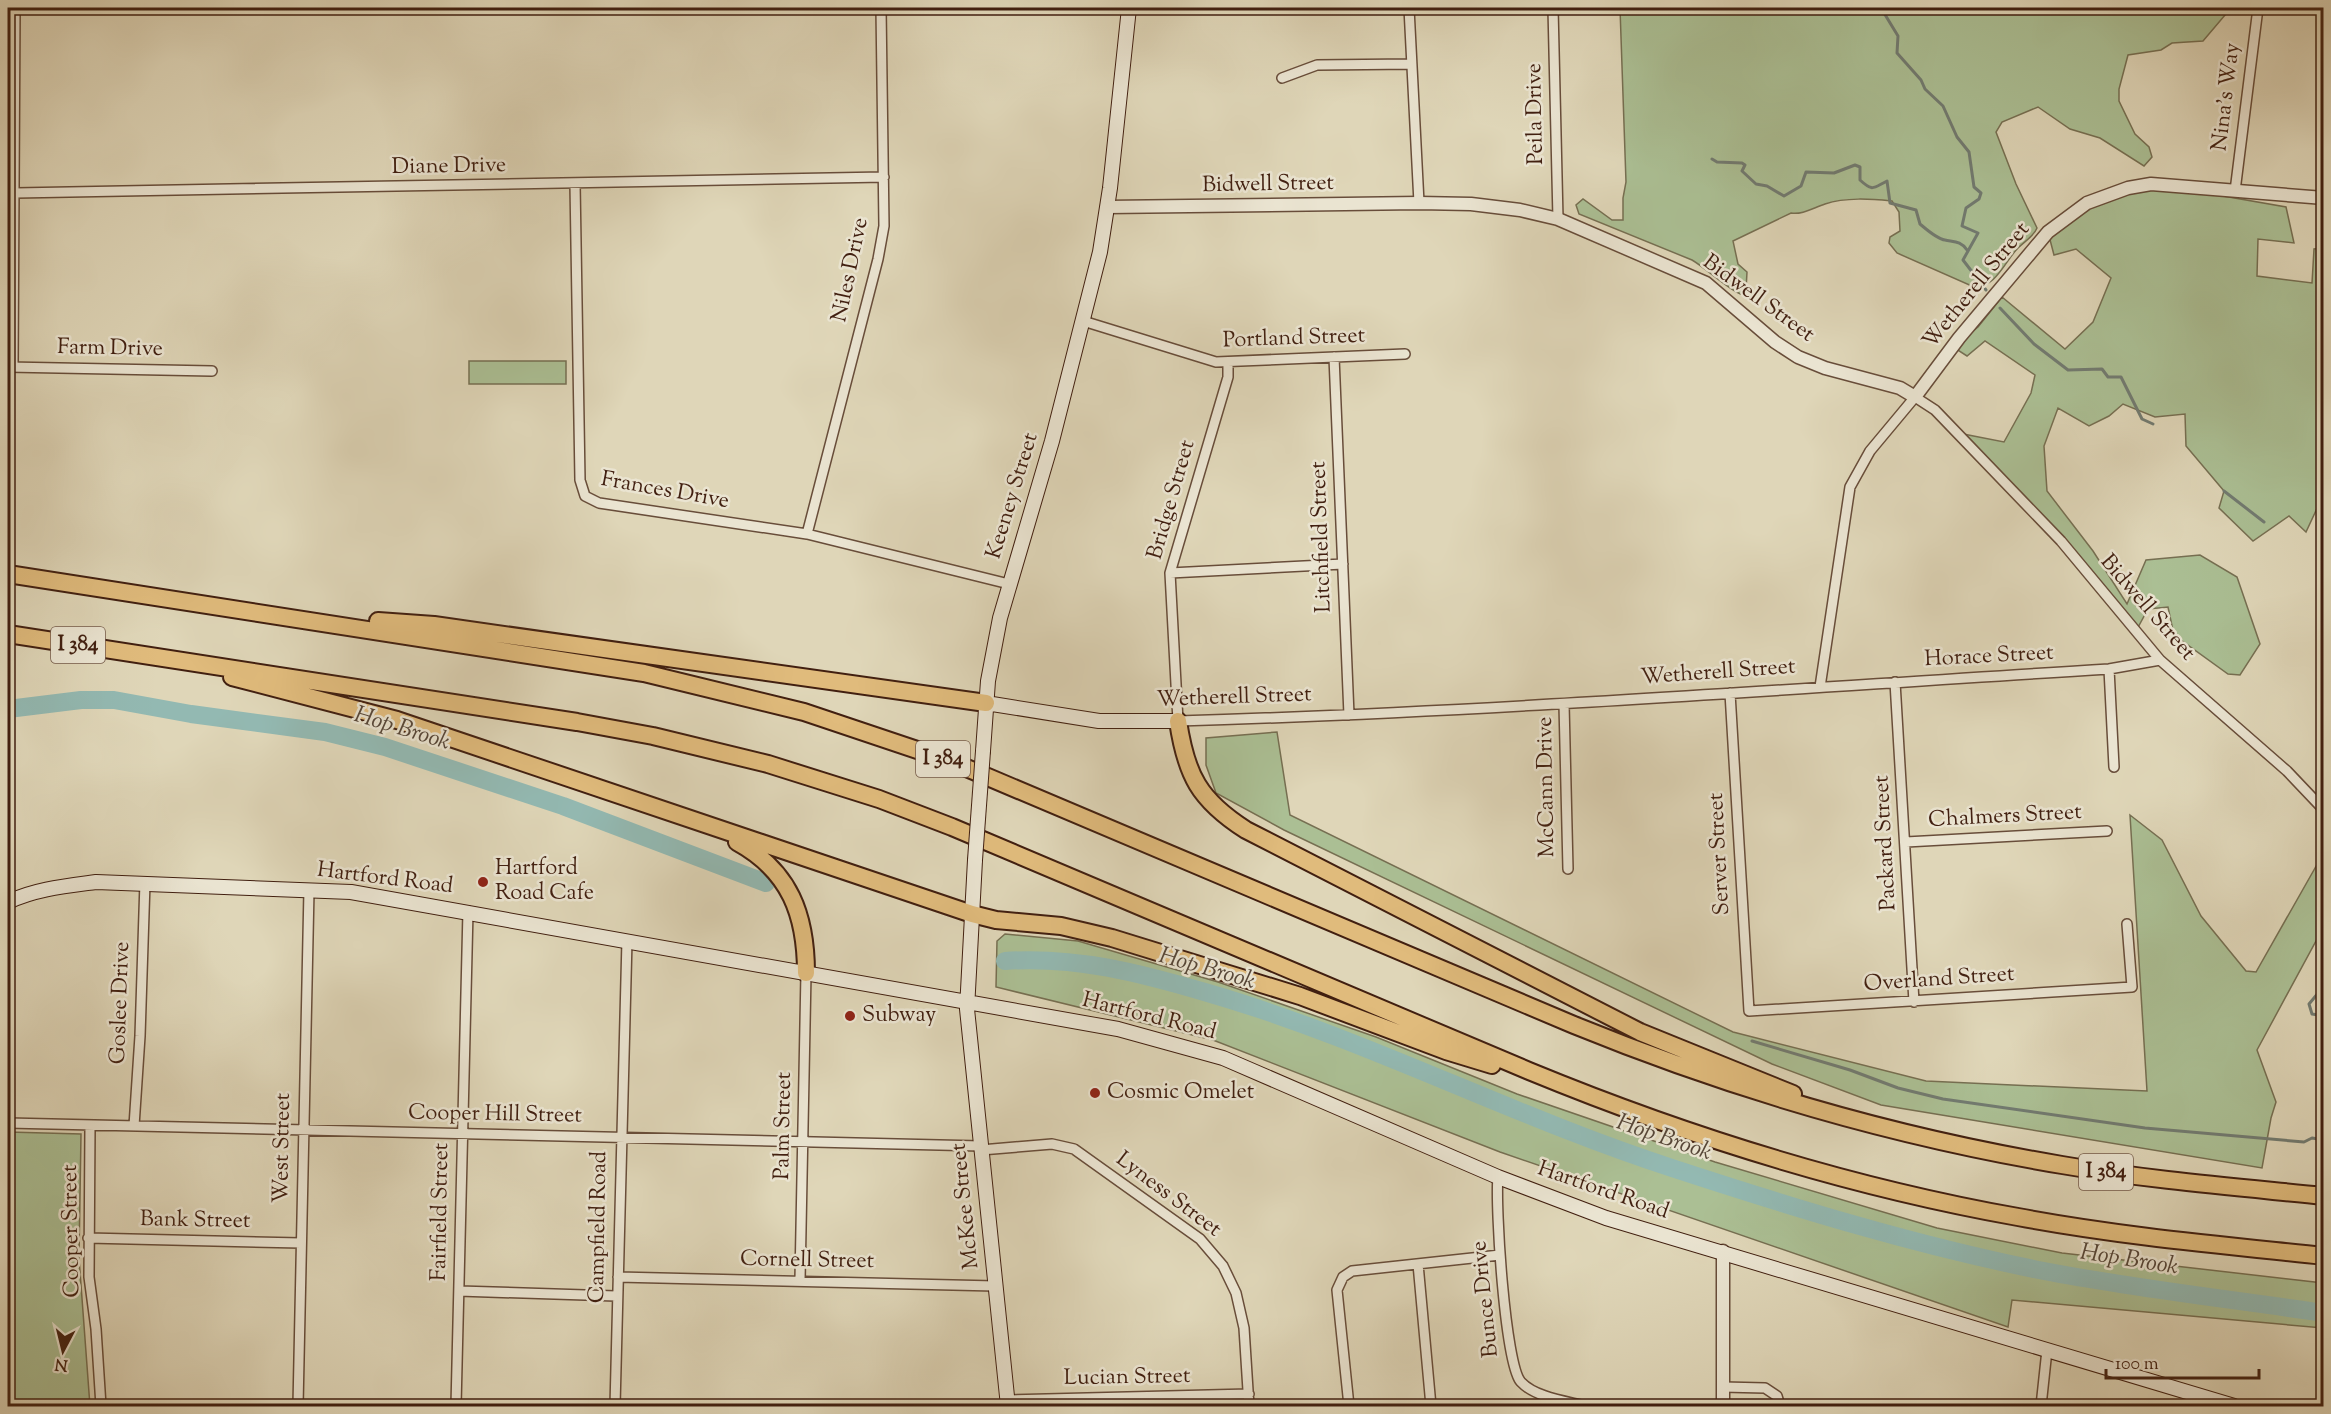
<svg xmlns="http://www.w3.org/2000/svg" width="2331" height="1414" font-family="'Sorts Mill Goudy',serif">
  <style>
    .green { fill: #abbf94; stroke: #766f52; stroke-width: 1.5 }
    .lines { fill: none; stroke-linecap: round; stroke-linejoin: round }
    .stream { stroke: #727b71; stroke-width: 3 }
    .river { stroke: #93b9b2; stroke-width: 18 }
    .minor-casing { stroke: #684d3a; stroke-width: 12 }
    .tertiary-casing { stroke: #684d3a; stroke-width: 15 }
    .secondary-casing { stroke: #411f10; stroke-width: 16 }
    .motorway-casing { stroke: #411f10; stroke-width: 20 }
    .minor { stroke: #eae4d1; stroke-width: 9 }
    .tertiary { stroke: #eae4d1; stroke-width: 12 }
    .secondary { stroke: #eae4d1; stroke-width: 14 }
    .motorway { stroke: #e0bb7c; stroke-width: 16 }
    .secondary-bridge-casing { stroke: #411f10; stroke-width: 16; stroke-linecap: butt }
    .secondary-bridge { stroke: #eae4d1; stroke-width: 14 }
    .poi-dot { fill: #8f2418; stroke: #eae4d1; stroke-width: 2 }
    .labels { text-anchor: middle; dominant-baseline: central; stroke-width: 5; stroke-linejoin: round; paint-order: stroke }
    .shield { fill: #eae4d1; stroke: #745a4a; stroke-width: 1.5 }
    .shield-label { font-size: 21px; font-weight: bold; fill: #411f10 }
    .street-label { font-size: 22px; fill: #411f10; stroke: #eae4d1 }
    .poi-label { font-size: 22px; fill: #411f10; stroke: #eae4d1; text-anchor: start }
    .water-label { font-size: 24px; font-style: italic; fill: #564638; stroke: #eae4d1 }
  </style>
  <rect width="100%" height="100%" fill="#dfd6b8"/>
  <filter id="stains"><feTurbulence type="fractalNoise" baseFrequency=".00333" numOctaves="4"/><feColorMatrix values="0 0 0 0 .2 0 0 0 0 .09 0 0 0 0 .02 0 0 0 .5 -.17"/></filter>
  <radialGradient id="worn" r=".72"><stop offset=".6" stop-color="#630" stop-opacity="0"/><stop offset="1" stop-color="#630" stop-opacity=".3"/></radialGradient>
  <path class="green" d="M1620 8H2231L2203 41 2172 43 2161 50 2128 55 2119 89V101L2135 134 2149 147 2152 157 2144 166 2100 138 2070 129 2038 107 2002 122 1996 132 2016 184 2037 228C2034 236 2025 241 2018 248 2005 261 1996 288 1974 287L1897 253 1889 243 1890 237 1900 231 1899 212 1892 201C1871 199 1846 197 1825 204 1813 208 1802 215 1791 213L1733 241 1738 264 1747 272 1746 290 1743 295C1731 292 1706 268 1692 260L1579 214 1576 205 1583 199 1612 220H1623V198L1626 182Z
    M2160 185 2286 207 2294 243 2258 239 2257 276 2312 283 2314 249 2323 248 2321 404 2323 505 2320 502 2306 532 2289 516 2253 541 2219 508 2224 491 2186 446 2185 414 2155 417 2123 404 2109 416 2089 426 2058 408 2044 446 2047 491 2093 551 2127 604 2146 560 2200 555 2237 577 2260 644 2240 675 2228 674 2174 635 2168 607 2148 609 2136 631 1958 433 2004 442 2031 393 2035 375 1985 341 1967 356 1953 347 1978 327 2002 297 2065 349 2093 322 2111 278 2076 249 2054 255 2048 232 2105 195Z
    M469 361H566V384H469Z
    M1277 732 1290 815 1733 1032 1926 1081 2147 1091 2130 815 2162 840 2201 916 2246 971 2256 972 2323 854V928L2257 1050 2276 1102 2271 1118 2262 1168 1881 1105 1772 1064 1284 830 1216 793 1206 765V738Z
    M1005 934 1078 941 1218 982 1376 1037 1517 1094 1715 1162 1937 1228 2062 1253 2323 1283V1328L2012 1300 2008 1327 1500 1152 1213 1040 996 987 997 941Z
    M8 1132 81 1134 79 1258 90 1406H8Z"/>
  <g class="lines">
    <path class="stream" d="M1881 8 1898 36 1897 53 1921 80 1925 89 1943 106 1957 137 1969 152 1974 187 1981 193 1979 199 1966 208 1962 226 1978 233 1963 260 1986 290
      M1712 159 1717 162 1742 163 1745 165 1742 171 1756 184 1767 186 1784 196 1801 186 1806 172 1834 173 1855 165 1860 167V180C1873 192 1873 188 1887 181L1890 203 1916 210 1920 224C1926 229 1937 239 1945 240 1954 242 1961 241 1967 250
      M2000 308 2034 344 2068 370 2102 369 2108 377H2121L2142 419 2153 424
      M2224 491 2264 522
      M2324 986 2309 1004 2312 1014 2324 1016
      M1752 1041 1850 1070 1898 1088 1943 1099 2145 1128 2304 1142 2312 1138 2324 1140"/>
    <path class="river" d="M8 709 81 700H114L191 714 325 732 385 747 563 806 766 883
      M1005 961C1076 956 1140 973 1208 993 1367 1039 1514 1117 1672 1168 1794 1208 1918 1246 2044 1271 2137 1289 2230 1299 2324 1313"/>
    <g class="minor-casing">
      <path id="minor" d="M1409 8 1419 203
        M1553 8 1558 219
        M1282 78 1317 65 1412 64
        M575 184 580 480 585 496 599 503 807 534 1009 584
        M2235 191 2258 8
        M16 193 884 177
        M1083 321 1216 362 1405 354
        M1334 357 1349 715
        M1228 363V377L1170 573 1178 721C1489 712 1799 688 2109 669L2160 660
        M8 367 212 371
        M13 367 15 8
        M807 534 878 259 884 226 881 8
        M1170 573 1343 564
        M2109 669 2114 767
        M1895 682 1914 1002
        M1820 687 1850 487 1870 451 1915 397 1935 410 2061 541 2160 660 2287 771 2324 810
        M1730 693 1749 1011 2132 987 2127 924
        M1564 704 1568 869
        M1906 842 2107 831
        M8 1123 981 1146
        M90 1126 89 1277 96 1329 101 1406
        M134 1126 140 1036 145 882
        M981 1150 1052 1144 1074 1149 1200 1239 1223 1266 1236 1293 1244 1328 1249 1406
        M1498 1177C1495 1205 1505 1365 1521 1382 1535 1397 1565 1401 1585 1406
        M88 1238 301 1243
        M1418 1264 1431 1406
        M618 1277 995 1286
        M800 1280 806 973
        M459 1291 616 1296
        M1723 1387 1765 1388 1777 1396 1780 1406
        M1007 1400 1249 1394
        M298 1406 309 890
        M456 1406 468 911
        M615 1406 627 940
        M1349 1406 1337 1290 1343 1277 1352 1271 1500 1255
        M2041 1406 2047 1350"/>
    </g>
    <g class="tertiary-casing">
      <path id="tertiary" d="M1107 207 1419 203 1471 204 1520 210 1558 219 1706 283 1775 342 1798 357 1825 368 1900 388 1915 397 1959 338 2048 232 2087 203 2128 188 2151 184 2324 198
        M1723 1251V1406"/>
    </g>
    <g class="secondary-casing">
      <path id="secondary" d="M986 703 1099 721H1178
        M983 751 988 681 1000 618 1052 441 1100 252 1110 188 1129 8
        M975 860 967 1009 1008 1406
        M8 902C35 889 66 886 96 882L351 892 1118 1029 1223 1058 1498 1177 1606 1218 2234 1406"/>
    </g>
    <g class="motorway-casing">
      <path id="motorway" d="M8 574 644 673 804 712 950 761 1574 1025C1731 1089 1895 1137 2062 1165 2149 1180 2236 1187 2324 1196
        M378 621 434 625 986 703
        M8 634 577 722 653 736 768 764 879 799 952 827 1529 1071C1687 1136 1850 1187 2018 1217 2119 1236 2221 1245 2324 1256
        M232 677 397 720 972 914 996 920 1061 926 1112 938 1300 996 1446 1051 1492 1065
        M1178 721C1186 775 1199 800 1246 830L1640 1032 1793 1094
        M737 842C790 871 806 915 806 973"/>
    </g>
    <use href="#minor" class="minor"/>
    <use href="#tertiary" class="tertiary"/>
    <use href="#secondary" class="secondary"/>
    <use href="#motorway" class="motorway"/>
    <g class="secondary-bridge-casing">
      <path id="secondary-bridge" d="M975 860 983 751"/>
    </g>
    <use href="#secondary-bridge" class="secondary-bridge"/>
  </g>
  <g class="poi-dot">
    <circle cx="483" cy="882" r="6"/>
    <circle cx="850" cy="1016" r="6"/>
    <circle cx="1095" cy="1093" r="6"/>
  </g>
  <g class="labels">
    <g class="shield">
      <rect x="51" y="627" width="54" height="36" rx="4.5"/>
      <rect x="916" y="741" width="54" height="36" rx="4.5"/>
      <rect x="2079" y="1154" width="54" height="36" rx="4.5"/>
    </g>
    <g class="shield-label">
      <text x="78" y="645">I 384</text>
      <text x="943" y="759">I 384</text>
      <text x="2106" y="1172">I 384</text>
    </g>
    <g class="street-label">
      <text transform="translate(2227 97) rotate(-83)">Nina's Way</text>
      <text transform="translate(1536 114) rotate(-91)">Peila Drive</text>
      <text transform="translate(449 167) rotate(-1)">Diane Drive</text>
      <text transform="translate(1268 185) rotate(-1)">Bidwell Street</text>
      <text transform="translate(851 270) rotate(-78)">Niles Drive</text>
      <text transform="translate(1977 286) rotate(-51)">Wetherell Street</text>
      <text transform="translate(1758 299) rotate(36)">Bidwell Street</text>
      <text transform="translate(1294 339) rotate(-2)">Portland Street</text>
      <text transform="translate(110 349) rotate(1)">Farm Drive</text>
      <text transform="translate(665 491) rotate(10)">Frances Drive</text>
      <text transform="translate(1013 496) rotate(-73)">Keeney Street</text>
      <text transform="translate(1172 500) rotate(-74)">Bridge Street</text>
      <text transform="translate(1322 537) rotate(-92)">Litchfield Street</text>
      <text transform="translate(2147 608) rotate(49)">Bidwell Street</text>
      <text transform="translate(1989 657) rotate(-3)">Horace Street</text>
      <text transform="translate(1718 673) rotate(-4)">Wetherell Street</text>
      <text transform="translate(1234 698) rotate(-2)">Wetherell Street</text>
      <text transform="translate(1547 787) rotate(-91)">McCann Drive</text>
      <text transform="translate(2005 817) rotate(-3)">Chalmers Street</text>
      <text transform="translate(1886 843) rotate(-93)">Packard Street</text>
      <text transform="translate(1720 854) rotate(-93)">Server Street</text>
      <text transform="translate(385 879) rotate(7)">Hartford Road</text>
      <text transform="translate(1939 980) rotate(-4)">Overland Street</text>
      <text transform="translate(121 1003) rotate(-88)">Goslee Drive</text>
      <text transform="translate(1149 1017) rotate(14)">Hartford Road</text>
      <text transform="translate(495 1115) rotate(1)">Cooper Hill Street</text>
      <text transform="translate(784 1126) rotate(-89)">Palm Street</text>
      <text transform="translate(283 1148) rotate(-89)">West Street</text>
      <text transform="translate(1603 1191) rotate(19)">Hartford Road</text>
      <text transform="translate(1168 1195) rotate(37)">Lyness Street</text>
      <text transform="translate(966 1206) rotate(-96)">McKee Street</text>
      <text transform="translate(441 1212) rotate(-89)">Fairfield Street</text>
      <text transform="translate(195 1221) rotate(1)">Bank Street</text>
      <text transform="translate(599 1227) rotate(-89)">Campfield Road</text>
      <text transform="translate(72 1231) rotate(-91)">Cooper Street</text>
      <text transform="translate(807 1261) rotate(1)">Cornell Street</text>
      <text transform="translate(1486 1299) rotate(-96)">Bunce Drive</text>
      <text transform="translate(1127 1378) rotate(-1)">Lucian Street</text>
    </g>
    <g class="poi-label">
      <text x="495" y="869">Hartford<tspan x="495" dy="25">Road Cafe</tspan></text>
      <text x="862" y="1016">Subway</text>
      <text x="1107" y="1093">Cosmic Omelet</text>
    </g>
    <g class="water-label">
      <text transform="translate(402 729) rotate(17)">Hop Brook</text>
      <text transform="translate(1207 969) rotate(16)">Hop Brook</text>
      <text transform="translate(1664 1138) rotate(19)">Hop Brook</text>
      <text transform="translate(2129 1260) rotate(9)">Hop Brook</text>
    </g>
  </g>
  <rect width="2331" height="1414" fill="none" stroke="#dfd6b8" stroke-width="30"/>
  <rect x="9" y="9" width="2313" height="1396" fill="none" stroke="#411f10" stroke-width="3"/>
  <rect x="15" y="15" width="2301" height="1384" fill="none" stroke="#411f10" stroke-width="1.5"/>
  <g transform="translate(63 1351) rotate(187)" stroke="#eae4d1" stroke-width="4.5" paint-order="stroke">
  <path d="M0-4.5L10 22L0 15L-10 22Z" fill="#411f10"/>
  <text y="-9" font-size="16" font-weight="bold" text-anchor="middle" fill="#411f10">N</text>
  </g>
  <path d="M2106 1369v9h153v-9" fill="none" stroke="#411f10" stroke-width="3"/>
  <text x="2115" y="1369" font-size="18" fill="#411f10" stroke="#eae4d1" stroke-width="4.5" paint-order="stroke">100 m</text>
  <rect width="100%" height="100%" filter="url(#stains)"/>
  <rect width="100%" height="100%" fill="url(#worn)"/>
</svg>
